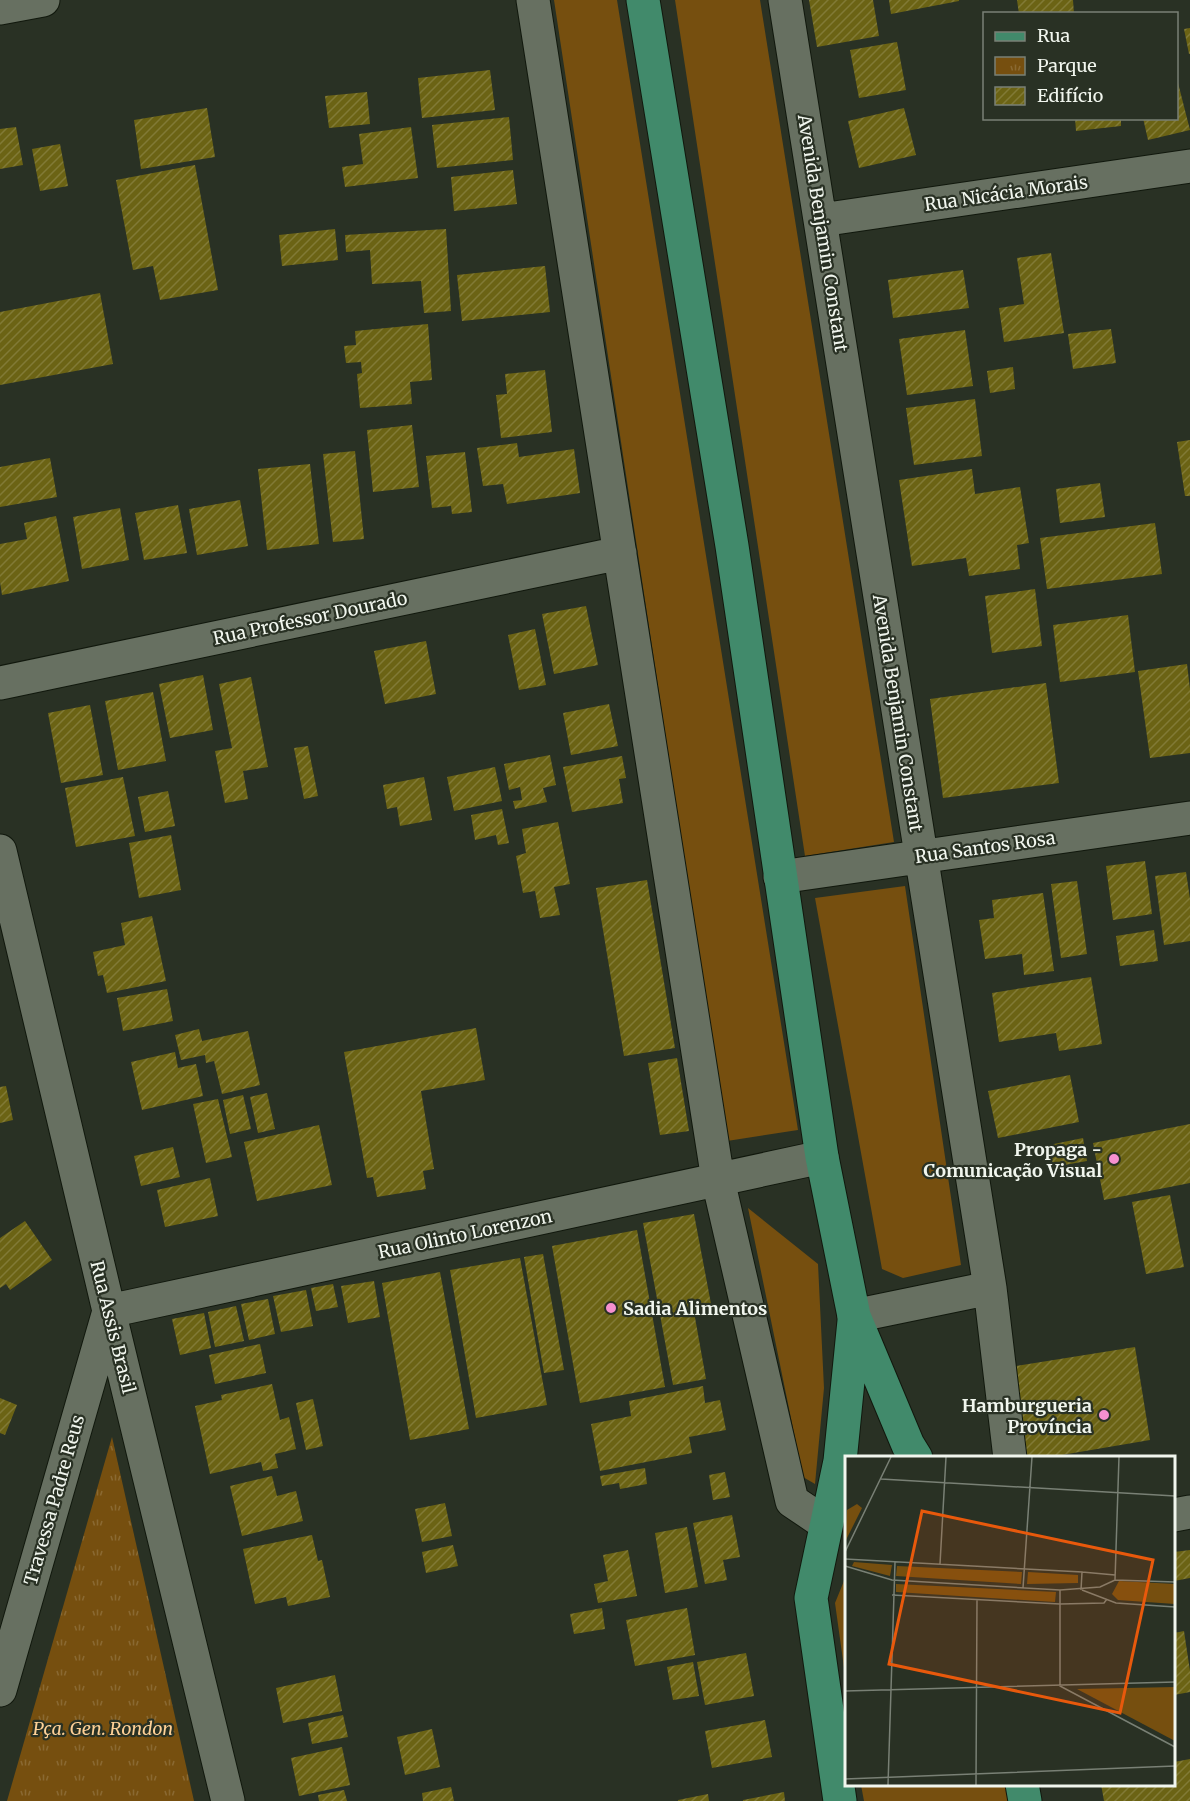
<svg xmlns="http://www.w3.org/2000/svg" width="1190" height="1801" font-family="Merriweather,serif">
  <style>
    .grass { fill: #764f0f }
    .park { fill: url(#park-tufts) }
    .building { fill: url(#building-hatch) }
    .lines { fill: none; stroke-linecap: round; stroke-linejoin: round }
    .minor-casing { stroke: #11180d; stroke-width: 35 }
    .major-casing { stroke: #11180d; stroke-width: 35 }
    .minor { stroke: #677061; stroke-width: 33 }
    .major { stroke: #418a6b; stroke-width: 33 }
    .poi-dot { fill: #f690cf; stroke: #293124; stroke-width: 2 }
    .labels { text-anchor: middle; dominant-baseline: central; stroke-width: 4.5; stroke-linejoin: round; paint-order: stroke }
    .street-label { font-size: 18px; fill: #f1f6ee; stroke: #293124 }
    .poi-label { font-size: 18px; font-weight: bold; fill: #f1f6ee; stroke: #293124; text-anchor: end }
    .park-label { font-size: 18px; font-style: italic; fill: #fed197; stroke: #293124 }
    .inset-road { fill: none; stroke: #798075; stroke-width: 1.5 }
    .view { fill: #e8590c; fill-opacity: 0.15; stroke: #e8590c; stroke-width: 3 }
    .inset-edge { fill: none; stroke: #f1f6ee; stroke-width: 3 }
  </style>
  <defs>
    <pattern id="park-tufts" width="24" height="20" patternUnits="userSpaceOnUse" patternTransform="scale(1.5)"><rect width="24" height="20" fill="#764f0f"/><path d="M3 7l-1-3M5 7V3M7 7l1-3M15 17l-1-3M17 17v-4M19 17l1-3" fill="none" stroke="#8a6932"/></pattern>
    <pattern id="building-hatch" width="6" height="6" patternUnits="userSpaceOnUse" patternTransform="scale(1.5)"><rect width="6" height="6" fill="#6b6314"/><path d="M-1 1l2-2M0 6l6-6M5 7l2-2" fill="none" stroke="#817a36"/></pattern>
  </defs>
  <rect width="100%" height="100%" fill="#293124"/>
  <path class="grass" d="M554 0H617L798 1130 727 1141Z
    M675 0H760L894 842 805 856Z
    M905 886 961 1265 903 1278 882 1269 815 898Z
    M748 1208 818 1264 824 1388 815 1484 803 1477Z
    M846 1576V1682L835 1603Z
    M861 1785H1010L1013 1801H864Z"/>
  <path class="park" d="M112 1437 194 1801H7Z"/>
  <path class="building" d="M809 0H873L879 36 817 47Z
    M889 0H959V1L891 14Z
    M1017 0H1073L1074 14H1019Z
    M1190 28V54H1189L1184 29Z
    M897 42 906 90 859 98 850 50Z
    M490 70 495 110 422 118 418 78Z
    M1176 75 1190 130 1148 140 1143 118H1176Z
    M367 92 370 124 329 128 325 96Z
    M207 108 215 157 141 169 134 120Z
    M904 108 916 155 859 168 848 121Z
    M509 117 513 160 437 168 432 125Z
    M1075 118H1121V126L1076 131Z
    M16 127 23 165 0 169V129Z
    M411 127 418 178 345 187 342 167 363 164 359 134Z
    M60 144 68 186 40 191 32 149Z
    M195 165 218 290 160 300 153 266 133 270 116 180Z
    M513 170 517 204 454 211 451 177Z
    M335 229 338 260 282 266 279 235Z
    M446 229 451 311 424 313 421 281 372 284 370 250 346 252 345 235Z
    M1051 253 1064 333 1004 342 999 308 1024 304 1017 258Z
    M545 266 550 312 462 321 457 275Z
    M963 270 969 308 893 318 888 280Z
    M100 293 113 364 0 385V312Z
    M428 324 432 380 410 382 412 404 360 408 357 374 362 373 361 362 346 363 344 346 356 345 355 331Z
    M1111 329 1116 363 1073 369 1068 334Z
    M965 330 973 386 907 395 899 339Z
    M1013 367 1015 389 990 393 987 371Z
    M545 370 552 432 501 438 496 395 507 394 505 374Z
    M975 399 982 456 914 465 906 408Z
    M412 425 419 487 373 492 367 430Z
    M1190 440V496H1185L1177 442Z
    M517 443 519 457 574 449 580 493 507 504 503 484 483 486 477 448Z
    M355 451 364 539 333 542 323 454Z
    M465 452 472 512 452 514 451 506 432 508 426 456Z
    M50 458 57 497 0 507V467Z
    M310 464 319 544 267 550 258 469Z
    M972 469 975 494 1020 487 1029 543 1017 545 1020 569 969 576 966 558 912 566 899 480Z
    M1100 483 1105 517 1060 523 1056 489Z
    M240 500 248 546 197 555 189 509Z
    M178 505 187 553 144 560 135 513Z
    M120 508 129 560 82 569 73 517Z
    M56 516 69 581 2 595 0 582V544L27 539 24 523Z
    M1155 523 1162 574 1047 589 1040 538Z
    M1035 589 1042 646 992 653 985 596Z
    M586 606 598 665 554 674 542 614Z
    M1128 615 1135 672 1060 682 1053 625Z
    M535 629 546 685 519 690 508 635Z
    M426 641 436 694 385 704 374 651Z
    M1187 664 1190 689V753L1150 758 1138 671Z
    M203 675 213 730 170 738 159 684Z
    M251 677 268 767 243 771 248 799 225 803 215 751 232 748 219 684Z
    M1046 683 1059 783 943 798 930 699Z
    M153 692 166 761 118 770 105 701Z
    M609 704 618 746 571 755 563 713Z
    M90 705 103 775 61 783 48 713Z
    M308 746 318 796 304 799 294 748Z
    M550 755 556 785 543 788 547 802 515 809 513 801 522 800 520 787 509 790 504 764Z
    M622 756 626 778 619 779 623 803 572 812 563 767Z
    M495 767 502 801 454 811 447 777Z
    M123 777 135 836 76 847 65 788Z
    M424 777 432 820 400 826 397 807 387 809 383 785Z
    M168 791 175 826 145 832 138 797Z
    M502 809 509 843 498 845 496 835 475 840 471 815Z
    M558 822 570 884 554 887 560 915 540 918 535 891 523 893 516 856 526 853 522 829Z
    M171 835 181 890 139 898 129 843Z
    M1145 861 1152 914 1113 920 1106 866Z
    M1186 872 1190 899V941L1164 945 1155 876Z
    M647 880 675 1048 624 1056 596 888Z
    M1077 881 1087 954 1061 958 1051 884Z
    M1043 893 1054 971 1024 975 1022 954 985 959 979 920 994 918 992 900Z
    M152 916 166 981 107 993 103 975 98 976 93 952 125 945 121 923Z
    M1154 930 1158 961 1120 966 1116 936Z
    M1091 977 1102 1044 1059 1051 1056 1033 999 1042 992 993Z
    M167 989 173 1021 123 1031 117 998Z
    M476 1028 485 1080 421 1091 434 1169 423 1171 426 1189 377 1197 373 1177 367 1178 344 1052Z
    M199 1029 202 1041 248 1031 260 1085 222 1094 214 1061 206 1063 205 1055 181 1060 175 1035Z
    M175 1052 178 1068 196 1064 203 1096 142 1110 131 1062Z
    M677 1058 689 1131 660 1135 648 1063Z
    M1070 1075 1079 1122 998 1138 988 1091Z
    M6 1086 13 1120 0 1123V1087Z
    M267 1093 275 1129 258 1133 250 1097Z
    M243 1095 251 1129 230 1134 223 1100Z
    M218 1099 232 1157 206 1163 193 1104Z
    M1190 1124V1183L1104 1200 1093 1143Z
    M319 1125 332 1185 257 1201 244 1142Z
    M1083 1138 1087 1161 1053 1167 1049 1145Z
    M173 1147 180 1177 141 1186 134 1156Z
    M210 1178 218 1216 165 1227 157 1190Z
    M1170 1195 1184 1267 1146 1274 1132 1202Z
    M694 1214 712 1309 694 1312 706 1379 673 1385 643 1223Z
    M25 1221 52 1260 10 1290 6 1284 0 1288V1238Z
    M637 1230 665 1387 580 1403 552 1246Z
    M543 1254 564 1370 544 1373 524 1257Z
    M520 1258 547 1405 476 1418 450 1270Z
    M440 1272 469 1429 410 1440 382 1283Z
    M374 1281 380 1317 348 1323 341 1286Z
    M333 1284 338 1307 316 1311 311 1288Z
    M306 1290 313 1326 281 1332 273 1296Z
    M268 1299 275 1334 249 1340 241 1304Z
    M236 1306 244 1341 215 1347 208 1312Z
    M204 1313 211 1348 180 1355 172 1319Z
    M260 1344 266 1373 215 1384 209 1355Z
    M1135 1347 1150 1440 1044 1458H1025L1010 1367Z
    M272 1384 280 1420 289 1417 296 1449 275 1454 278 1468 263 1471 261 1462 210 1474 195 1406 222 1400 221 1395Z
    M703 1386 705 1403 720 1400 726 1430 689 1437 692 1453 600 1471 591 1424 631 1416 629 1401Z
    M0 1398 17 1405 5 1435 0 1433Z
    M313 1399 323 1446 306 1450 296 1403Z
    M645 1468 647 1484 620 1489 619 1483 602 1486 600 1476Z
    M725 1472 730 1497 713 1500 709 1475Z
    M272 1476 277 1496 296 1491 303 1521 242 1536 230 1486Z
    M445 1503 452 1536 422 1542 415 1509Z
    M732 1515 740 1557 723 1560 727 1580 705 1584 693 1523Z
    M687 1527 698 1587 665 1593 655 1533Z
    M312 1535 318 1561 322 1560 330 1597 288 1606 286 1597 255 1604 243 1549Z
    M453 1545 458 1566 426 1573 422 1552Z
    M628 1550 637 1596 598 1603 594 1584 608 1581 603 1555Z
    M1190 1550V1578L1174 1581V1552Z
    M602 1608 605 1629 574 1634 570 1614Z
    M687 1608 695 1655 635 1666 626 1620Z
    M1184 1631 1190 1671V1692L1174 1695V1633Z
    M746 1653 754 1696 705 1705 697 1662Z
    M693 1662 699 1696 673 1700 667 1667Z
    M335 1675 342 1711 283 1723 276 1688Z
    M343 1715 348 1737 312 1744 308 1723Z
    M765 1720 772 1757 712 1768 705 1731Z
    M432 1729 440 1767 405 1775 397 1737Z
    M342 1747 350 1785 299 1796 291 1758Z
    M1190 1759V1801H1104L1101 1784H1174V1762Z
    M451 1787 454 1801H423L422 1793Z
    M344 1790 347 1801H319L318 1795Z
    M784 1792 785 1801H743V1800Z
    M708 1794 709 1801H678V1800Z"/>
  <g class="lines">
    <g class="minor-casing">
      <path id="minor" d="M533 0 718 1180 792 1501 826 1524
        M785 0 990 1288 854 1316
        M0 8 43 0
        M821 220 1190 166
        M0 683 620 553
        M0 851 109 1311 228 1801
        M780 877 1190 818
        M990 1288 1010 1458
        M1174 1515 1190 1512
        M0 1690 109 1311 822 1157"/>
    </g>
    <g class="major-casing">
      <path id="major" d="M643 0 732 546 822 1157 854 1316 908 1445 916 1458
        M1022 1784 1025 1801
        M840 1801 811 1598 840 1461 854 1321"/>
    </g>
    <use href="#minor" class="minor"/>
    <use href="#major" class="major"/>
  </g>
  <g class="poi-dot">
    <circle cx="1114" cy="1159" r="6"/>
    <circle cx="611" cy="1308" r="6"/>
    <circle cx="1104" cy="1415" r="6"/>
  </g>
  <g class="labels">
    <g class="street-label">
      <text transform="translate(1006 193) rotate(-8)">Rua Nicácia Morais</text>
      <text transform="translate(823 233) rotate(81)">Avenida Benjamin Constant</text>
      <text transform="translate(310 618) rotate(-12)">Rua Professor Dourado</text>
      <text transform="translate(898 713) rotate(81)">Avenida Benjamin Constant</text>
      <text transform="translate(985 847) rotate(-8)">Rua Santos Rosa</text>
      <text transform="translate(465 1234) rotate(-12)">Rua Olinto Lorenzon</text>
      <text transform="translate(113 1327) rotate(76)">Rua Assis Brasil</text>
      <text transform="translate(54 1500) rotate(-74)">Travessa Padre Reus</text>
    </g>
    <g class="poi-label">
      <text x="1102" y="1149">Propaga -<tspan x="1102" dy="21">Comunicação Visual</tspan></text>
      <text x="623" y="1308" text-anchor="start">Sadia Alimentos</text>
      <text x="1092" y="1405">Hamburgueria<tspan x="1092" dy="21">Província</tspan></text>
    </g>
    <g class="park-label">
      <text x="103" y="1728">Pça. Gen. Rondon</text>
    </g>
  </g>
  <g transform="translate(845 1456)">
    <rect width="330" height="330" fill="#293124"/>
    <path d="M9 106 47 109 45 120 7 110ZM52 110 177 116 176 128 51 120ZM183 116 233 119V127L182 128ZM274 125 330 128V148L273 144 267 138ZM51 128 211 136 210 146 51 136Z" fill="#764f0f"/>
    <path d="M12 48 17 52 0 86 2 54Z" fill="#764f0f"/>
    <path d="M330 231V285L232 233Z" fill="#764f0f"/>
    <path class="inset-road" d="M36 23 330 40M0 96 46 1M0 103 237 116 236 134M95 108 101 1M0 110 47 124 215 134 255 131 270 124 330 126M237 116 270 119M270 124 274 1M178 132 187 1M215 134V230L330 291M237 134 271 147 330 151M47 139 215 148 259 147 262 143M0 235 330 226M0 323 330 310M43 329 50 106M131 329 132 143"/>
    <path class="view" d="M77 55 308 104 275 257 44 208Z"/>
    <rect width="330" height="330" class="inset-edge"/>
  </g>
  <rect x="983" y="12" width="195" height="108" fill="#293124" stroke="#798075" stroke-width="1.5"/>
  <rect x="995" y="32" width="30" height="9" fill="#418a6b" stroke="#798075" stroke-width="1.5"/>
  <text x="1037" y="42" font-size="18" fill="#f1f6ee">Rua</text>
  <rect x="995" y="57" width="30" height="18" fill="url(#park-tufts)" stroke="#798075" stroke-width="1.5"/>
  <text x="1037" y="72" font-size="18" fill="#f1f6ee">Parque</text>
  <rect x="995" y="87" width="30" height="18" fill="url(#building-hatch)" stroke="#798075" stroke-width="1.5"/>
  <text x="1037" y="102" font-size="18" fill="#f1f6ee">Edifício</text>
</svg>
